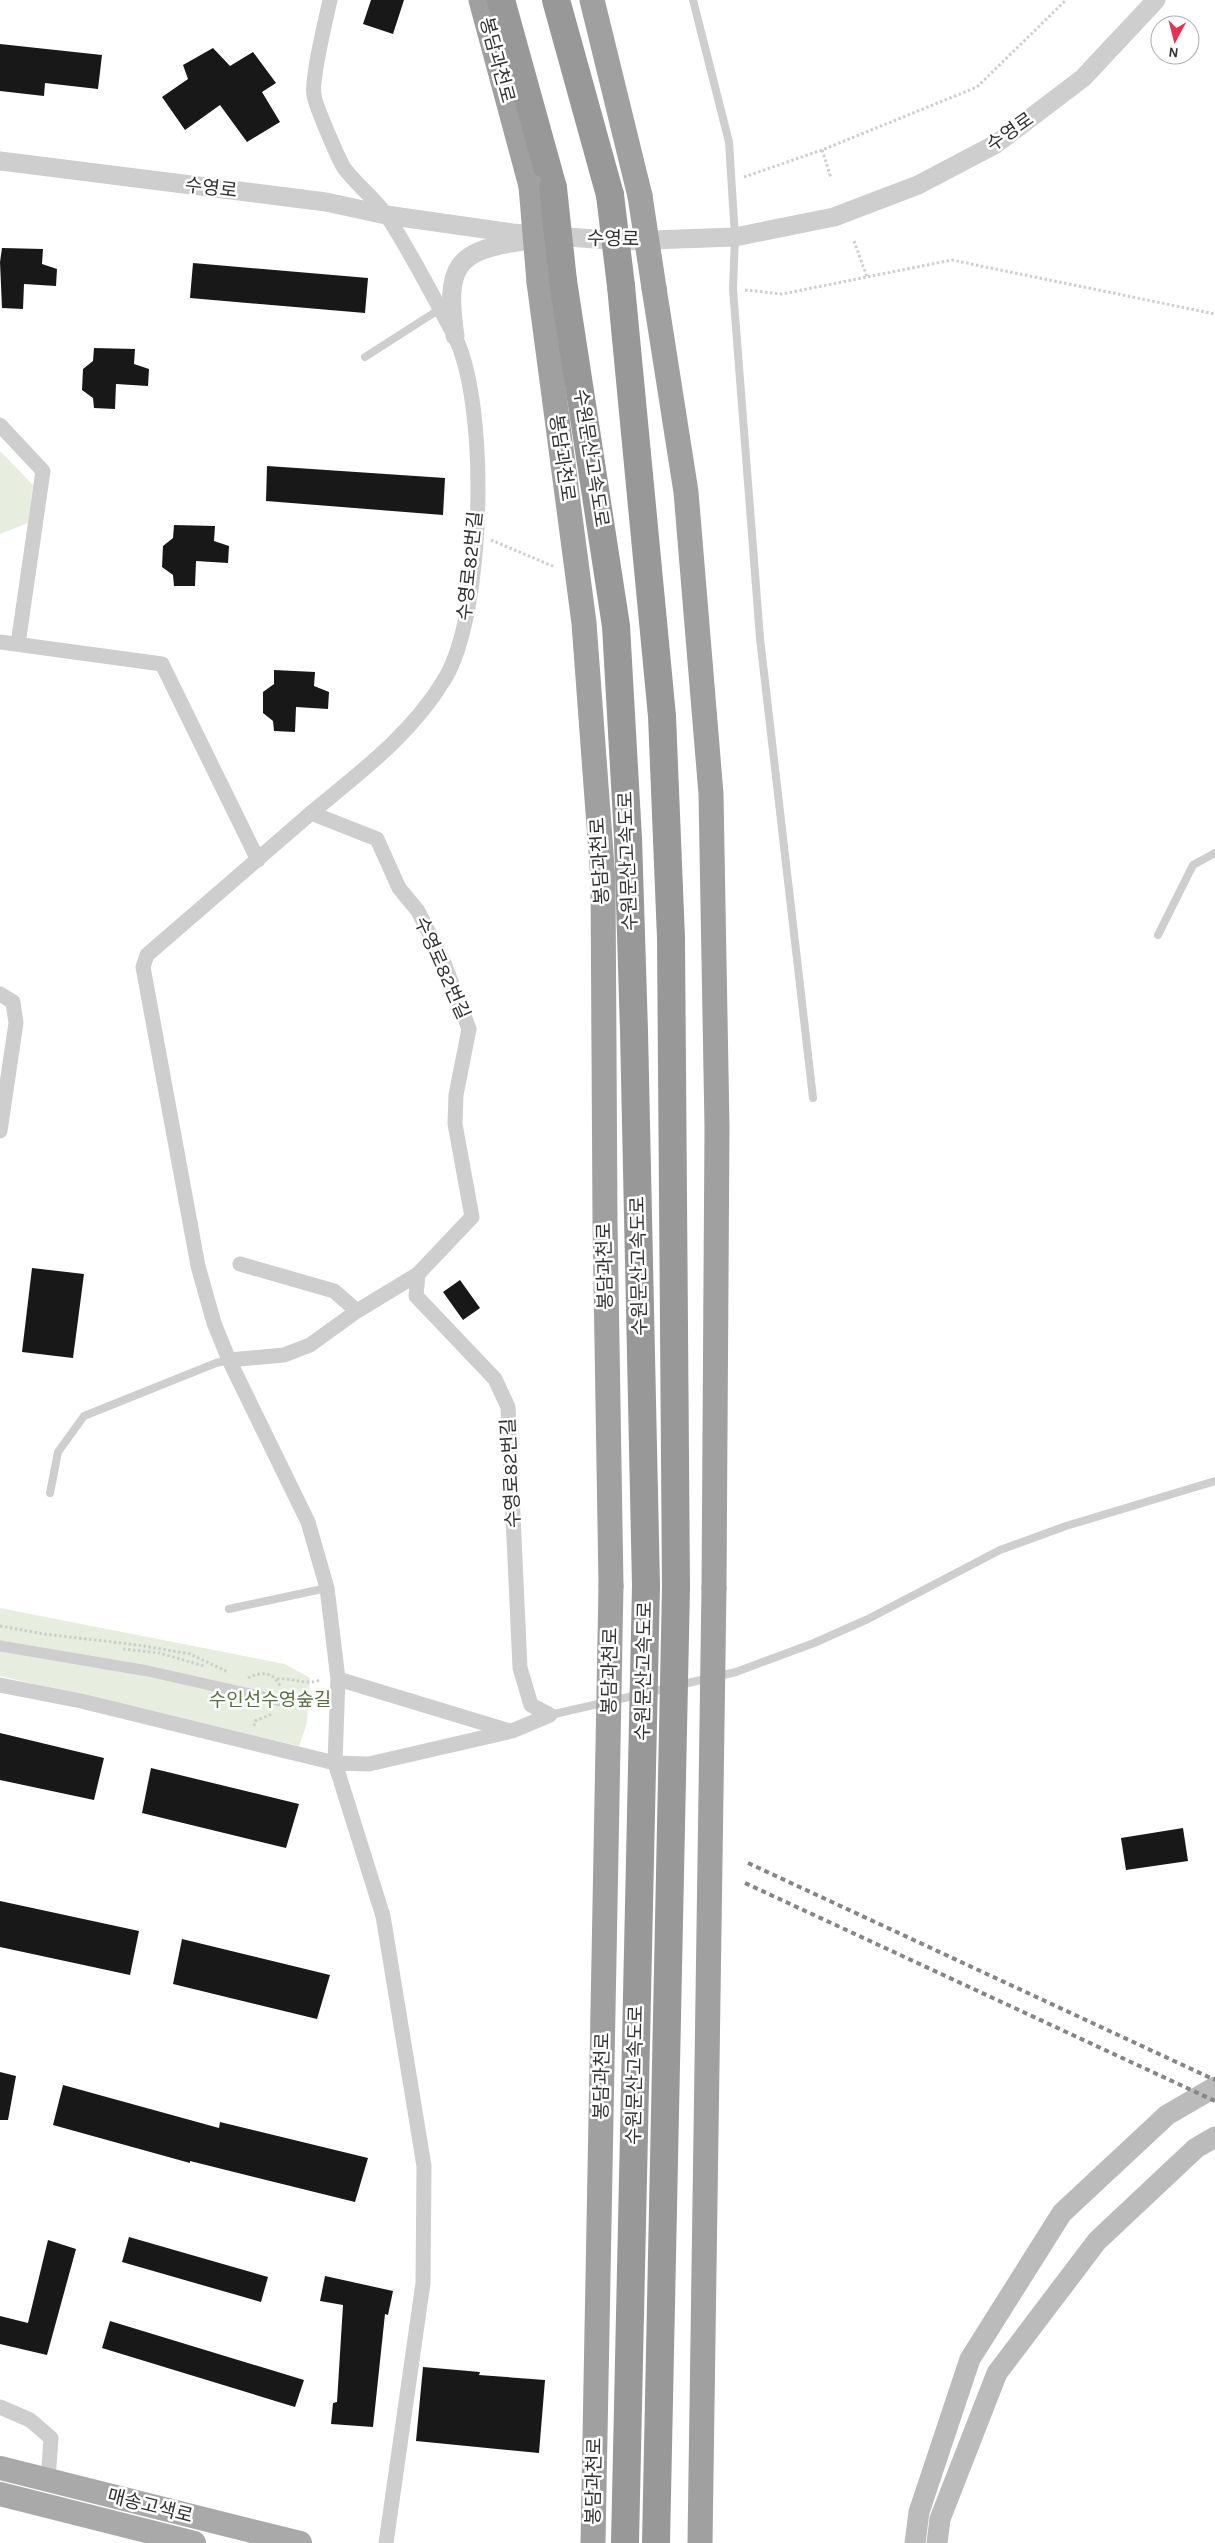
<svg xmlns="http://www.w3.org/2000/svg" width="1215" height="2543" font-family="Karla,'Noto Sans KR',sans-serif">
  <style>
    .green { fill: #e8eedf }
    .building { fill: #181818 }
    .lines { fill: none; stroke-linecap: round; stroke-linejoin: round }
    .path { stroke: #cecece; stroke-width: 3; stroke-dasharray: 2.5 2.5; stroke-linecap: butt }
    .service { stroke: #cecece; stroke-width: 8 }
    .pedestrian { stroke: #cecece; stroke-width: 11 }
    .minor { stroke: #cecece; stroke-width: 15 }
    .tertiary { stroke: #cecece; stroke-width: 19 }
    .secondary { stroke: #bbb; stroke-width: 21 }
    .primary { stroke: #a9a9a9; stroke-width: 24 }
    .trunk { stroke: #a0a0a0; stroke-width: 25 }
    .motorway { stroke: #989898; stroke-width: 28 }
    .rail { stroke: #868686; stroke-width: 4; stroke-dasharray: 5 4; stroke-linecap: butt }
    .trunk-bridge { stroke: #a0a0a0; stroke-width: 25 }
    .motorway-bridge { stroke: #989898; stroke-width: 28 }
    .labels { text-anchor: middle; dominant-baseline: central; stroke-width: 5; stroke-linejoin: round; paint-order: stroke }
    .street-label { font-size: 19px; fill: #313131; stroke: #fff }
    .park-label { font-size: 19px; fill: #586f3c; stroke: #fff }
  </style>
  <rect width="100%" height="100%" fill="#fff"/>
  <path class="green" d="M0 451 33 485 28 523 0 534Z
    M0 1608 285 1664 310 1678 307 1723 299 1746 0 1676Z"/>
  <path class="building" d="M371 0H404L393 34 363 24Z
    M0 44 102 55 98 89 45 83 44 96 0 91Z
    M213 48 230 66 253 52 276 83 262 92 280 122 247 142 220 105 185 130 162 97 188 79 183 65Z
    M2 248 43 249 42 264 57 269 56 286 24 284 23 309 2 308 0 262Z
    M193 263 368 278 365 313 190 298Z
    M94 348 135 349 134 364 149 369 148 386 116 384 115 409 94 408 93 398 82 390 83 369 93 361Z
    M267 466 445 478 443 515 266 501Z
    M174 525 215 526 214 541 229 546 228 563 196 561 195 586H174L173 575 162 567 163 546 173 538Z
    M274 670 315 672 314 686 329 692 328 709 296 707 295 732 274 731 273 721 263 713V692L274 684Z
    M32 1268 84 1274 73 1358 22 1352Z
    M460 1280 480 1308 463 1320 443 1292Z
    M0 1733 104 1758 94 1800 0 1780Z
    M151 1768 299 1804 286 1848 142 1813Z
    M1183 1828 1188 1861 1126 1870 1121 1838Z
    M0 1901 139 1931 130 1975 0 1947Z
    M182 1939 330 1975 317 2019 173 1984Z
    M0 2072 16 2076 8 2120H0Z
    M63 2085 219 2128 220 2122 368 2158 355 2202 190 2161V2163L53 2125Z
    M129 2237 268 2277 261 2302 122 2262Z
    M48 2240 76 2249 47 2355 0 2344V2316L28 2323Z
    M325 2276 393 2291 388 2315 385 2314 373 2427 331 2424 333 2403 337 2402 343 2305 320 2301Z
    M110 2321 304 2380 295 2407 102 2348Z
    M423 2367 480 2372 479 2375 545 2380 539 2453 416 2441Z"/>
  <g class="lines">
    <path class="path" d="M822 150 831 178
      M744 177 822 150 977 87 1066 0
      M854 241 867 277
      M745 290 782 294 952 260 1215 314
      M491 540 555 567
      M0 1626 44 1634 138 1645 190 1654 228 1672
      M123 1649 160 1653 204 1666
      M248 1678C261 1671 274 1672 280 1686
      M277 1679C292 1677 305 1686 320 1680
      M254 1726 255 1721 272 1714"/>
    <path class="service" d="M693 0 729 142 735 237 733 289 760 638 813 1098
      M365 357 440 309
      M1158 935 1193 865 1215 853
      M50 1493 58 1452 84 1416 216 1363 229 1360
      M229 1609 327 1588
      M679 1685 736 1672 814 1643 868 1619 1000 1550 1066 1526 1215 1481
      M550 1715 668 1688"/>
    <path class="pedestrian" d="M0 1646 148 1671 281 1701"/>
    <path class="minor" d="M0 425 43 471 18 644
      M0 642 162 664 258 860
      M311 813 147 955 143 967 198 1266 214 1323 229 1360 308 1522 327 1588 338 1679 335 1763 369 1764 512 1731 550 1715 531 1705 520 1668 508 1407 495 1379 416 1296 418 1274 472 1217 455 1124 456 1095 469 1029 444 963 418 911 399 888 377 839 311 813C359 773 411 735 444 680 485 615 490 400 453 333 432 294 411 253 387 216 375 199 357 185 344 168 339 160 315 105 314 95 311 79 326 19 330 0
      M0 994 13 1002 16 1023 0 1131
      M240 1264 334 1291 357 1311
      M229 1360 284 1355 310 1345 357 1311 418 1274
      M338 1679 510 1731
      M0 1685 81 1701 335 1763 383 1916 424 2166 423 2283 386 2543
      M0 2407 30 2420 51 2438 48 2480"/>
    <path class="tertiary" d="M0 161 326 202 386 215 512 233 623 241 735 237 834 217 918 185 996 144 1083 78 1156 0
      M455 336C445 267 455 250 524 241"/>
    <path class="secondary" d="M915 2543 919 2512 970 2359 1062 2213 1167 2115 1215 2087
      M937 2543 940 2519 997 2373 1097 2241 1196 2148 1215 2137"/>
    <path class="primary" d="M0 2468 300 2543
      M0 2494 194 2543"/>
    <path class="trunk" d="M481 0 531 186
      M592 0 640 196
      M539 282 584 623 603 880 605 1221 611 1586
      M654 288 686 492 711 794 717 1127 714 1588"/>
    <path class="motorway" d="M501 0 553 188
      M556 0 610 195
      M563 281 616 626 628 838 634 1031 646 1586
      M621 286 662 716 671 938 676 1587"/>
    <path class="rail" d="M748 1863 1215 2080
      M745 1883 1215 2101"/>
    <path class="trunk-bridge" d="M531 186 539 282
      M640 196 654 288
      M593 2543 611 1586
      M700 2543 714 1588"/>
    <path class="motorway-bridge" d="M553 188 563 281
      M610 195 621 286
      M625 2543 646 1586
      M656 2543 676 1587"/>
  </g>
  <g class="labels">
    <g class="street-label">
      <text transform="translate(497 60) rotate(75)">봉담과천로</text>
      <text transform="translate(1010 132) rotate(-35)">수영로</text>
      <text transform="translate(211 188) rotate(7)">수영로</text>
      <text transform="translate(613 239) rotate(1)">수영로</text>
      <text transform="translate(562 458) rotate(82)">봉담과천로</text>
      <text transform="translate(591 458) rotate(81)">수원문산고속도로</text>
      <text transform="translate(470 566) rotate(-84)">수영로82번길</text>
      <text transform="translate(600 861) rotate(-93)">봉담과천로</text>
      <text transform="translate(628 861) rotate(-92)">수원문산고속도로</text>
      <text transform="translate(442 968) rotate(66)">수영로82번길</text>
      <text transform="translate(605 1266) rotate(-91)">봉담과천로</text>
      <text transform="translate(639 1266) rotate(-91)">수원문산고속도로</text>
      <text transform="translate(511 1473) rotate(-93)">수영로82번길</text>
      <text transform="translate(610 1671) rotate(-89)">봉담과천로</text>
      <text transform="translate(644 1671) rotate(-89)">수원문산고속도로</text>
      <text transform="translate(635 2075) rotate(-89)">수원문산고속도로</text>
      <text transform="translate(602 2076) rotate(-89)">봉담과천로</text>
      <text transform="translate(594 2481) rotate(-89)">봉담과천로</text>
      <text transform="translate(150 2506) rotate(14)">매송고색로</text>
    </g>
    <g class="park-label">
      <text x="270" y="1700">수인선수영숲길</text>
    </g>
  </g>
  <g transform="translate(1175 40) rotate(187)"><circle r="24" fill="#ffffff" stroke="#adadad"/>
  <path d="M0-4L9 19L0 12L-9 19Z" fill="#ec2f4e"/>
  <text y="-8" font-size="14" font-weight="bold" text-anchor="middle" fill="#313131">N</text>
  </g>
</svg>
